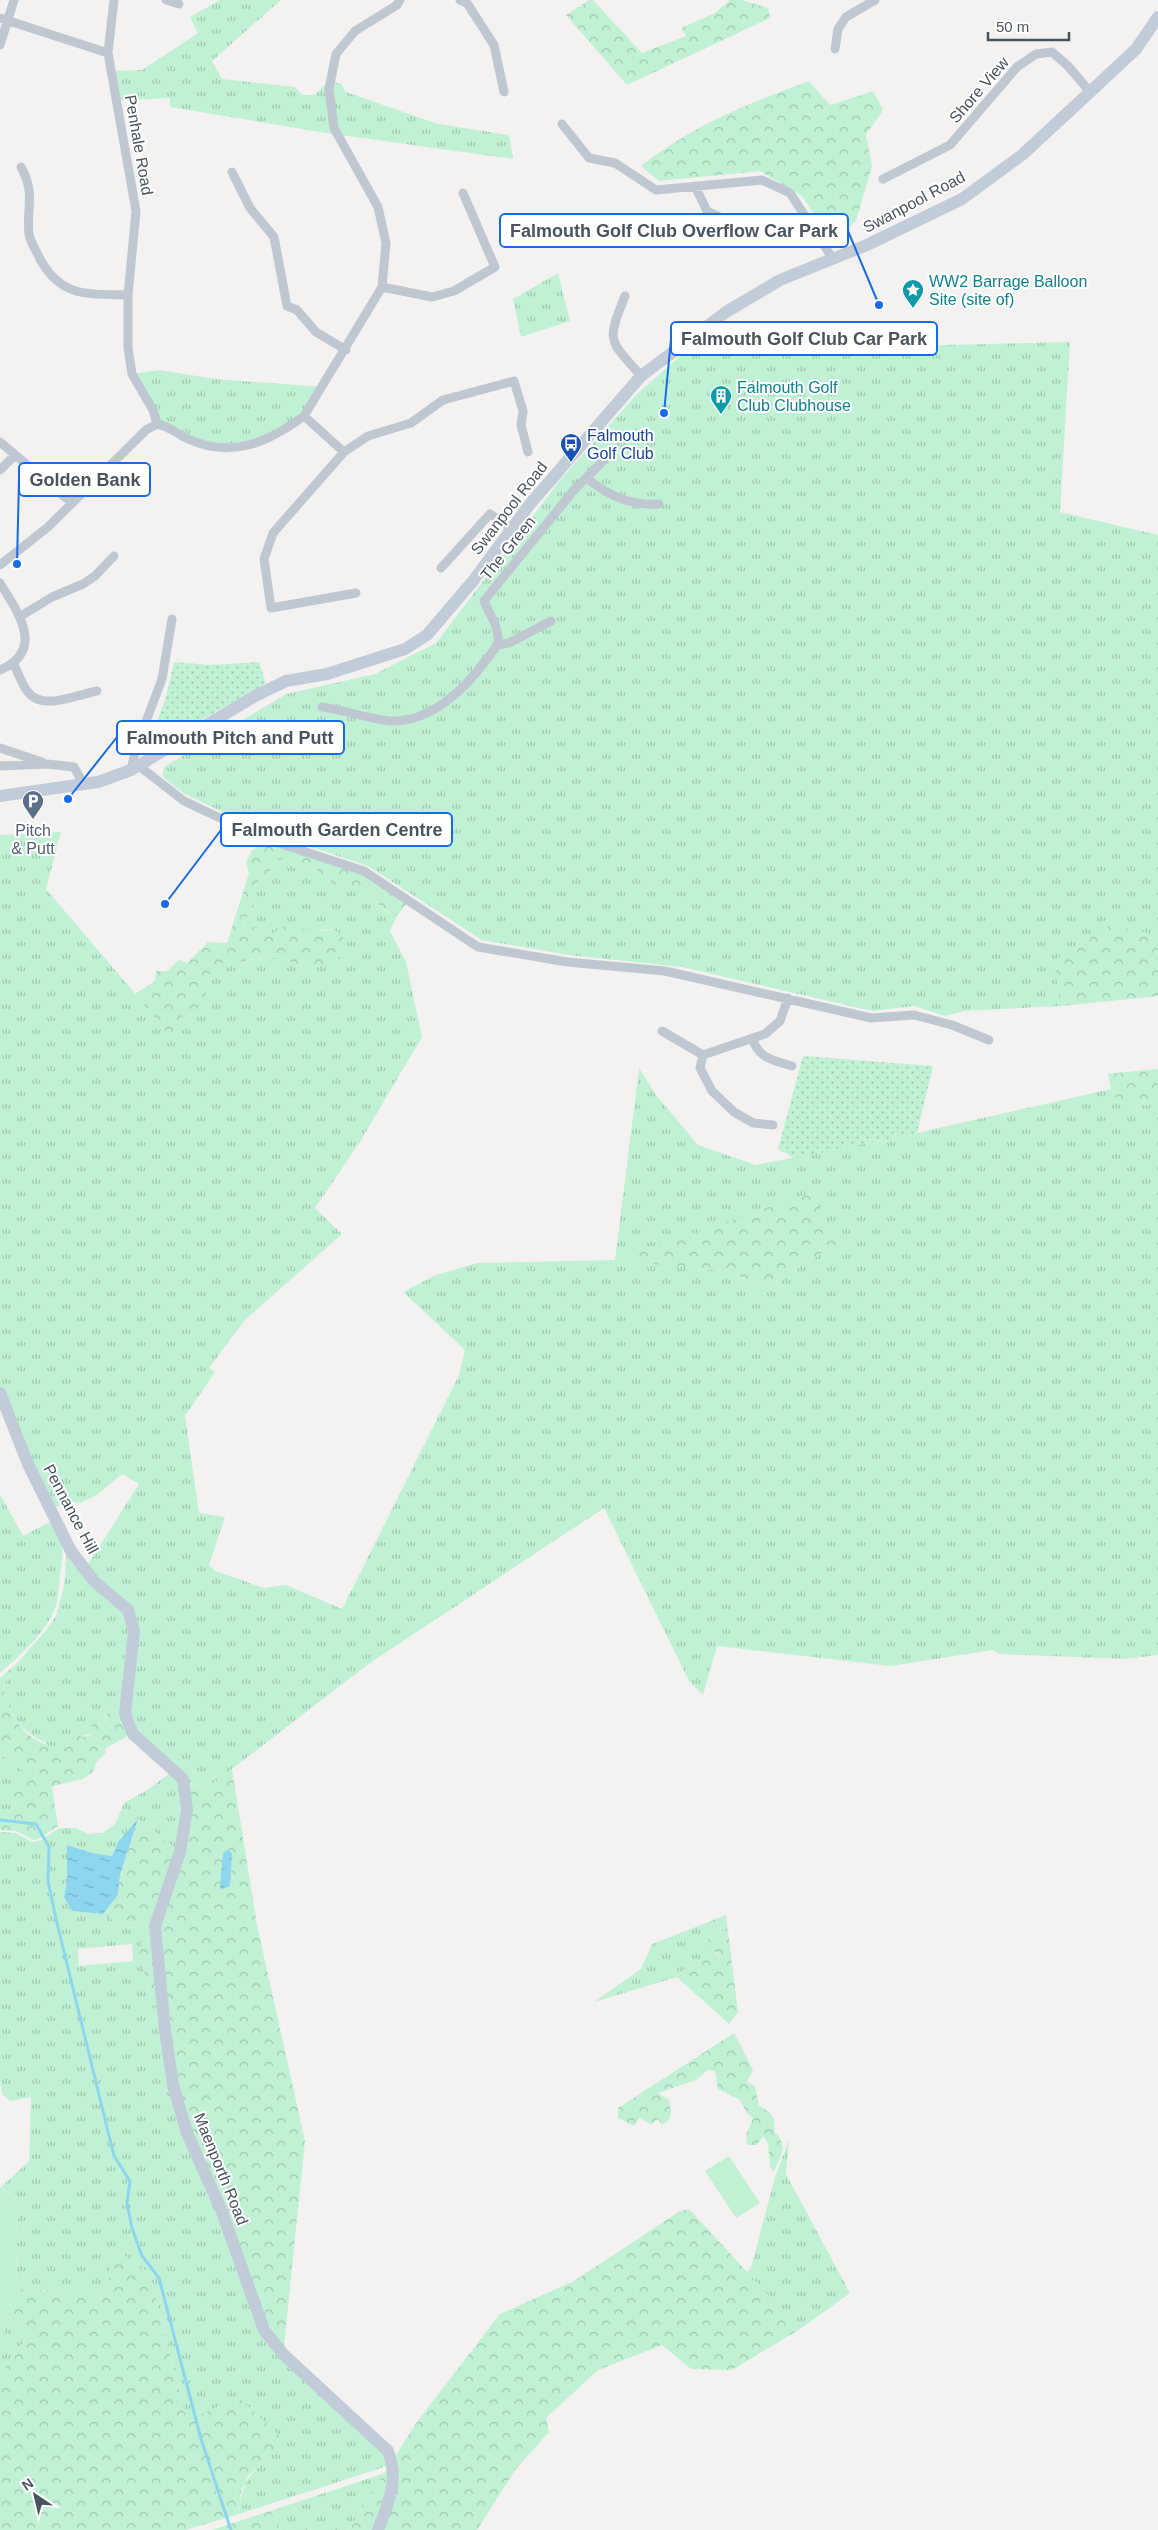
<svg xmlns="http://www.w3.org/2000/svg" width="1158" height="2530" font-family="Arial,sans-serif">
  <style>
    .grass { fill: url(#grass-tufts); fill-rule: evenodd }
    .forest { fill: url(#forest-crowns) }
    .park { fill: #c1f1d5 }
    .garden { fill: url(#garden-dots) }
    .water { fill: url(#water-ripples) }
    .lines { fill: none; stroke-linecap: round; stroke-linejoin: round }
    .stream { stroke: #8dd6ee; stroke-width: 3 }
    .street { stroke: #bfc8d0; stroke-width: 9 }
    .secondary { stroke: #c2ccd8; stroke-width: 12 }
    .labels { text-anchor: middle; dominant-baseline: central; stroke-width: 4; stroke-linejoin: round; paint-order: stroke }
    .street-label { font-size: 16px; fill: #49545f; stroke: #fff }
    .culture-label { font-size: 16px; fill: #0d838f; stroke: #fff; text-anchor: start }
    .transit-label { font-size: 16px; fill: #164399; stroke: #fff; text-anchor: start }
    .service-label { font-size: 16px; fill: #4e5e75; stroke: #fff }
    .leader { fill: none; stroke: #176ae8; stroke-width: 2 }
    .callout-dot { fill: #176ae8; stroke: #fff; stroke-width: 2 }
    .callout { fill: #fff; stroke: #176ae8; stroke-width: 2 }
    .callout-label { font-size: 18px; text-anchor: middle; font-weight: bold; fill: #49545f }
  </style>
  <defs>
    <pattern id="grass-tufts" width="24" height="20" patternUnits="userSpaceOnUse" patternTransform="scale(1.25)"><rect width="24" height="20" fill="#c1f1d5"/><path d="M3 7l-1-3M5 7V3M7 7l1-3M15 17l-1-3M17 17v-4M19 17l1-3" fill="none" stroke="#9fc6b0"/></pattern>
    <pattern id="forest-crowns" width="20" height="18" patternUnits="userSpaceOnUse" patternTransform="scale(1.25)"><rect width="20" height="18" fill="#c1f1d5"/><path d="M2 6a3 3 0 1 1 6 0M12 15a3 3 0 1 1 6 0" fill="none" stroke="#9fc6b0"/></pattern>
    <pattern id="garden-dots" width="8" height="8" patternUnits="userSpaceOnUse" patternTransform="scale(1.25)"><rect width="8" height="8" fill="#c1f1d5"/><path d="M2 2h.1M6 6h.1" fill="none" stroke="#9fc6b0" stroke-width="1.8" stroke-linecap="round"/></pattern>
    <pattern id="water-ripples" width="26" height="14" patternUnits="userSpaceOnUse" patternTransform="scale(1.25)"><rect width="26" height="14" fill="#8dd6ee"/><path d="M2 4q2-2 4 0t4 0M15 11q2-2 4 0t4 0" fill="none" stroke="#75b0c4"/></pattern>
  </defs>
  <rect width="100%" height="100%" fill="#f4f1f1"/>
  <path class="grass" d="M220 0H281L212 61 222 79 295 87 302 95H315L328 81 341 84 346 92 438 124 509 135 513 159 326 133 170 107V98L116 101 111 71 142 70 198 33 190 17Z
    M558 273 570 321 521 337 513 299Z
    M1070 342 1060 512 1158 535V996L1060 1006 964 1011 945 1016 914 1006 872 1011 682 967 569 955 482 940 368 866 263 831 183 793 162 776 164 767 286 694 375 674 436 643 560 480 637 394 686 351Z
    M159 370 216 379 322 387 304 416 260 443 221 447 157 424 132 374Z
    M61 832 46 889 171 1036 184 1014 201 1001 202 980 234 954 241 962C268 956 281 955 307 968L334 929 268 936 244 929 245 920 254 908 252 898 255 884 269 875 273 862 285 858 298 871 312 867C330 879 348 887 370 883 377 903 376 909 397 916L390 931 406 962 422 1037 358 1145 315 1208 342 1234 244 1321 209 1368 215 1372 185 1416 199 1513 225 1517 209 1565 216 1571 264 1588 286 1585 342 1609 459 1375 465 1350 403 1292 436 1275 477 1263 615 1260 639 1068 656 1095 698 1145 756 1165 917 1133 1111 1089 1108 1074 1158 1069V1655L1126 1659 1000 1654 993 1650 891 1666 717 1646 703 1695 689 1681 604 1508 370 1663 211 1785 196 1784 185 1787 134 1733 126 1714 129 1610 85 1569 139 1484 122 1474 97 1495 80 1503 68 1501 50 1511 0 1393V835ZM840 1242 764 1289 731 1272 616 1259Z
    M0 1494 23 1536 51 1521C64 1545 64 1548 60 1575 59 1584 59 1594 57 1602 50 1630 21 1654 0 1673Z
    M67 1548 126 1611 131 1631 124 1710 109 1709C104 1727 99 1730 82 1737 73 1741 68 1747 58 1748 53 1748 48 1745 44 1742 19 1730 8 1713 3 1686L18 1662 47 1629 56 1616 64 1586Z
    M0 1755 13 1761 29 1778 11 1811H0Z
    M174 1770 182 1779 179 1851 138 1819 118 1842 112 1856 92 1853 67 1845V1882L64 1897 72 1911 103 1914 126 1928 155 1926 139 1951 173 2085 264 2330 374 2436 390 2465 239 2514C242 2484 246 2477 269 2458L187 2422 150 2274 114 2248 107 2293 16 2289 18 2202 1 2187 29 2161 31 2097 10 2101 2 2094 0 2079V1832L15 1833 33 1842 41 1840 59 1828H76L89 1834 102 1833 115 1824 124 1803 149 1789ZM132 1944 133 1961 79 1966 78 1949Z
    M726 1915 728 1931 711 1933 716 1953 720 1955 719 1960H699L690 1964 677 1977 594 2002 641 1969 652 1944Z
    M789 2140 786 2174 850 2293 800 2329 746 2273 751 2268 775 2177Z
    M7 2316 29 2334 0 2374V2348Z
    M385 2473 348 2530H281L270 2511Z"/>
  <path class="forest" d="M589 0H593L642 53 686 36 681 28 715 13 730 0H741L768 8 770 18 627 85 566 15Z
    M809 81 830 105 873 91 883 110 866 135 872 166 856 221 833 242 802 196 760 171 659 181 641 166C691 126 749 103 809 81Z
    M272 840 364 871 409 900 397 916C376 908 377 903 370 883L360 885 354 891 332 886 330 879 312 867 298 871 285 858 273 862 269 875 255 884 252 898 254 908 245 920 244 929 256 927 268 936 283 927 325 931 334 929 343 936 347 952 332 962 307 969C281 955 268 956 241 962L234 955 202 980 207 988 201 1001 206 1010 184 1014 171 1037 135 994 155 981 156 971H167L179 960 187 963 208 942 227 943 249 873 246 862 252 850Z
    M1110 925 1158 935V996L1060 1006 1054 960Z
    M1158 1069V1104L1138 1106 1113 1096 1108 1074Z
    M810 1193 840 1242 764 1289 731 1272 615 1260Z
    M18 1662 3 1686C8 1718 31 1751 68 1746L69 1739 75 1735 82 1737 91 1735V1727L97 1720 105 1722 109 1709 120 1707 131 1734 106 1748 105 1754 96 1762C94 1783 68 1780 52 1787L58 1826 40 1838 34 1840 16 1831 0 1830V1811H11L16 1802 11 1794 20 1783 28 1778 13 1761 0 1755V1678Z
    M232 1769 257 1925 305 2141 284 2346 264 2330 173 2085 139 1951 142 1940 155 1926 126 1928 103 1914 118 1895 120 1875 138 1819 179 1851 185 1787 196 1784 211 1785Z
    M728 1931 738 2012 729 2024 677 1977 690 1964 700 1960H719L720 1955 706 1944 711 1933Z
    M734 2033 753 2070 747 2082 755 2086 759 2106C771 2112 776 2117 774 2131 789 2147 781 2154 774 2172L770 2167 768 2143 763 2136 757 2145H747L746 2135 753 2118 747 2113 739 2099 718 2089 715 2071 708 2070 696 2080 658 2093 669 2100 671 2112 669 2120 662 2125 658 2119 651 2124 639 2118 634 2126 618 2118V2108Z
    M689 2209 800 2329 732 2370 691 2369 662 2345 598 2370 546 2418 549 2432 515 2470 477 2530H348L419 2419 500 2314 574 2281 680 2211Z
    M114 2248 150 2274 187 2421 238 2397 281 2437 269 2458 249 2475 241 2491 239 2514 185 2530H0V2374L29 2334 7 2316 16 2289 107 2293Z
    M270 2511 281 2530H212Z"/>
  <path class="park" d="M729 2156 760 2203 736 2218 705 2171Z
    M0 2187 18 2202 16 2289 7 2316 0 2348Z"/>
  <path class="garden" d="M174 662 209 665 259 662 266 683 158 745 154 729 166 697Z
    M803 1056 933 1066 917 1133 794 1158 778 1149Z"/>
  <path class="water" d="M138 1819 120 1875 118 1895 103 1914 72 1911 64 1897 67 1882V1845L92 1853 112 1856 118 1842Z
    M228 1850 232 1853 230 1886 222 1889 220 1887 223 1853Z"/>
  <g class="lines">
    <path class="stream" d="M0 1820 36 1824 49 1847 48 1881 56 1919 114 2156 130 2181 127 2203 132 2228 142 2256 159 2278 201 2439 231 2530"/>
    <path class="street" d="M114 0 108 53 136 211 128 295V348L132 374 153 410 157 424
      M166 0 179 4
      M460 0 467 3 494 45 504 92
      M0 18 108 53
      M0 45 14 0
      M835 49 838 29 846 17 875 0
      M562 124 589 158 615 163 656 190 762 180 790 193 833 259
      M21 167C36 194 26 207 29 234 30 241 35 249 38 255 59 298 87 294 128 295
      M232 172 250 208 274 237 287 306 297 310 316 332 346 350
      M883 179 950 145 1017 67 1036 54 1052 52 1068 66 1090 92
      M695 186 707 211 752 232
      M382 287 432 297 454 291 495 267 463 193
      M625 296C606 343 609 339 641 376
      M304 416 344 452 273 533 264 559 271 608 356 593
      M157 424C169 426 177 434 188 439 232 459 269 442 304 416L382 287 386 243 378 207 334 128 329 89 336 54 355 31 397 5 400 0
      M0 442 72 503
      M344 452 368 436 411 423 443 400 514 381 523 411 521 425 528 452
      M0 470 15 455
      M586 478C608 495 630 506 659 504
      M0 565 48 527 146 430 157 424
      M441 568 490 514 511 528
      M0 583C18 612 46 651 0 670
      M21 616 52 597 83 584 95 576 114 556
      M497 645 509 643 551 621
      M14 664C19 675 24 692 35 698 51 707 80 694 97 691
      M322 707C346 710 370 720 393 721 432 721 465 689 486 660 490 654 498 647 498 641 499 626 489 614 484 601L574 490 607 457
      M0 748 42 762
      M0 766 47 764 74 767 84 785
      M139 766 184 801 260 837 364 871 478 947 567 962 665 971 871 1018 914 1015 952 1025 989 1040
      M131 770 136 748 162 679 172 619
      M662 1031 703 1055
      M752 1038C759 1059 773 1060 792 1066
      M773 1125 753 1123 734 1112 712 1091 700 1068 703 1055 765 1034 780 1021 788 998"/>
    <path class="secondary" d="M0 796 98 782 131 770 257 695 286 681 327 674 405 649 427 635 473 581 530 504 641 376 726 312 780 280 867 245 962 199 1022 155 1090 92 1136 49 1158 17
      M0 1393 28 1464 71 1551 94 1581 128 1610 134 1631 125 1714 133 1734 183 1779 187 1810 180 1852 155 1926 165 2030 173 2085 187 2133 222 2212 264 2330 283 2354 388 2451C399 2481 389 2501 378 2530"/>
  </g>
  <defs>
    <g id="sight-pin" transform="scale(1.125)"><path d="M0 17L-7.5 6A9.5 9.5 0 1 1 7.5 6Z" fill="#0f9aa8" stroke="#fff"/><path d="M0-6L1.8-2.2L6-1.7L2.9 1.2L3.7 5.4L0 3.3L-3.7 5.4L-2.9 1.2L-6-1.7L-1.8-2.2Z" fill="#fff"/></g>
    <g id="building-pin" transform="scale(1.125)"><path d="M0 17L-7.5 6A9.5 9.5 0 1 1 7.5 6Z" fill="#0f9aa8" stroke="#fff"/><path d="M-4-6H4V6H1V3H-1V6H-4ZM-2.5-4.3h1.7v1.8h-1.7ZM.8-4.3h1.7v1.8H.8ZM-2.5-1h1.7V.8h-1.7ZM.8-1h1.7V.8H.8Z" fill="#fff"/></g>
    <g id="bus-pin" transform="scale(1.125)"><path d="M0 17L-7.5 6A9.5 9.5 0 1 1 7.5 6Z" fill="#1a4fb4" stroke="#fff"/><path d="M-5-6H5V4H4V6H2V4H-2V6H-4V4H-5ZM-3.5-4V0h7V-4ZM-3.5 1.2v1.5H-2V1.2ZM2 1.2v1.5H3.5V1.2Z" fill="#fff"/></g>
    <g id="parking-pin" transform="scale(1.125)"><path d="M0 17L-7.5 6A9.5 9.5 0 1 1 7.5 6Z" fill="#5c6f8a" stroke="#fff"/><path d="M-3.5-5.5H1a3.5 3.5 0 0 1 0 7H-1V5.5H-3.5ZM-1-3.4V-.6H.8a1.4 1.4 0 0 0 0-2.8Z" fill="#fff"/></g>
  </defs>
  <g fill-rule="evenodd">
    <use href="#sight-pin" x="913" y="290"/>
    <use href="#building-pin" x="721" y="396"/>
    <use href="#bus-pin" x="571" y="444"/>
    <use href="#parking-pin" x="33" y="801"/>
  </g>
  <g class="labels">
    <g class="street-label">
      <text transform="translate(979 90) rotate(-49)">Shore View</text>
      <text transform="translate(139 145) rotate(80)">Penhale Road</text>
      <text transform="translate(914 202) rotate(-28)">Swanpool Road</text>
      <text transform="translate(509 508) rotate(-52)">Swanpool Road</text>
      <text transform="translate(508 548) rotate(-51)">The Green</text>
      <text transform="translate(71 1509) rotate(62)">Pennance Hill</text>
      <text transform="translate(221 2169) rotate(68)">Maenporth Road</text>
    </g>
    <g class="culture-label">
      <text x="929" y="281">WW2 Barrage Balloon<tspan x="929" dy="18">Site (site of)</tspan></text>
      <text x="737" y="387">Falmouth Golf<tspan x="737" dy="18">Club Clubhouse</tspan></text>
    </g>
    <g class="transit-label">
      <text x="587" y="435">Falmouth<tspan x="587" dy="18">Golf Club</tspan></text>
    </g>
    <g class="service-label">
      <text x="33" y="830">Pitch<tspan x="33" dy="18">&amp; Putt</tspan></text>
    </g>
  </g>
  <path class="leader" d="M879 305L848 231M664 413L671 339M17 564L19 479M68 799L117 737M165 904L221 830"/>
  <g class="callout-dot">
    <circle cx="879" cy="305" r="5"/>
    <circle cx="664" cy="413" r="5"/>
    <circle cx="17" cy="564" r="5"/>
    <circle cx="68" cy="799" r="5"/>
    <circle cx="165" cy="904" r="5"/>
  </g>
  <g class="callout">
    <rect x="500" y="214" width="348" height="33" rx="5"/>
    <rect x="671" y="322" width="266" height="33" rx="5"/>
    <rect x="19" y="463" width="131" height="33" rx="5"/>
    <rect x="117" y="721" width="227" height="33" rx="5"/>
    <rect x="221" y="813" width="231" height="33" rx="5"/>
  </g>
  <g class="callout-label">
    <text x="674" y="237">Falmouth Golf Club Overflow Car Park</text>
    <text x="804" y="345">Falmouth Golf Club Car Park</text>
    <text x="85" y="486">Golden Bank</text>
    <text x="230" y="744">Falmouth Pitch and Putt</text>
    <text x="337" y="836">Falmouth Garden Centre</text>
  </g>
  <g transform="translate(35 2495) rotate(325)" stroke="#ffffff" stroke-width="4" paint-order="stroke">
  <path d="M0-4L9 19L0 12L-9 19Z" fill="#49545f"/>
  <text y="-8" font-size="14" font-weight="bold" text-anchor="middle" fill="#49545f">N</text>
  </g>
  <path d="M988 32v8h81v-8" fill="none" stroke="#49545f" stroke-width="2.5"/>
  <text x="996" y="32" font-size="15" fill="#49545f" stroke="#ffffff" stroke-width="4" paint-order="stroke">50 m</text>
</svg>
